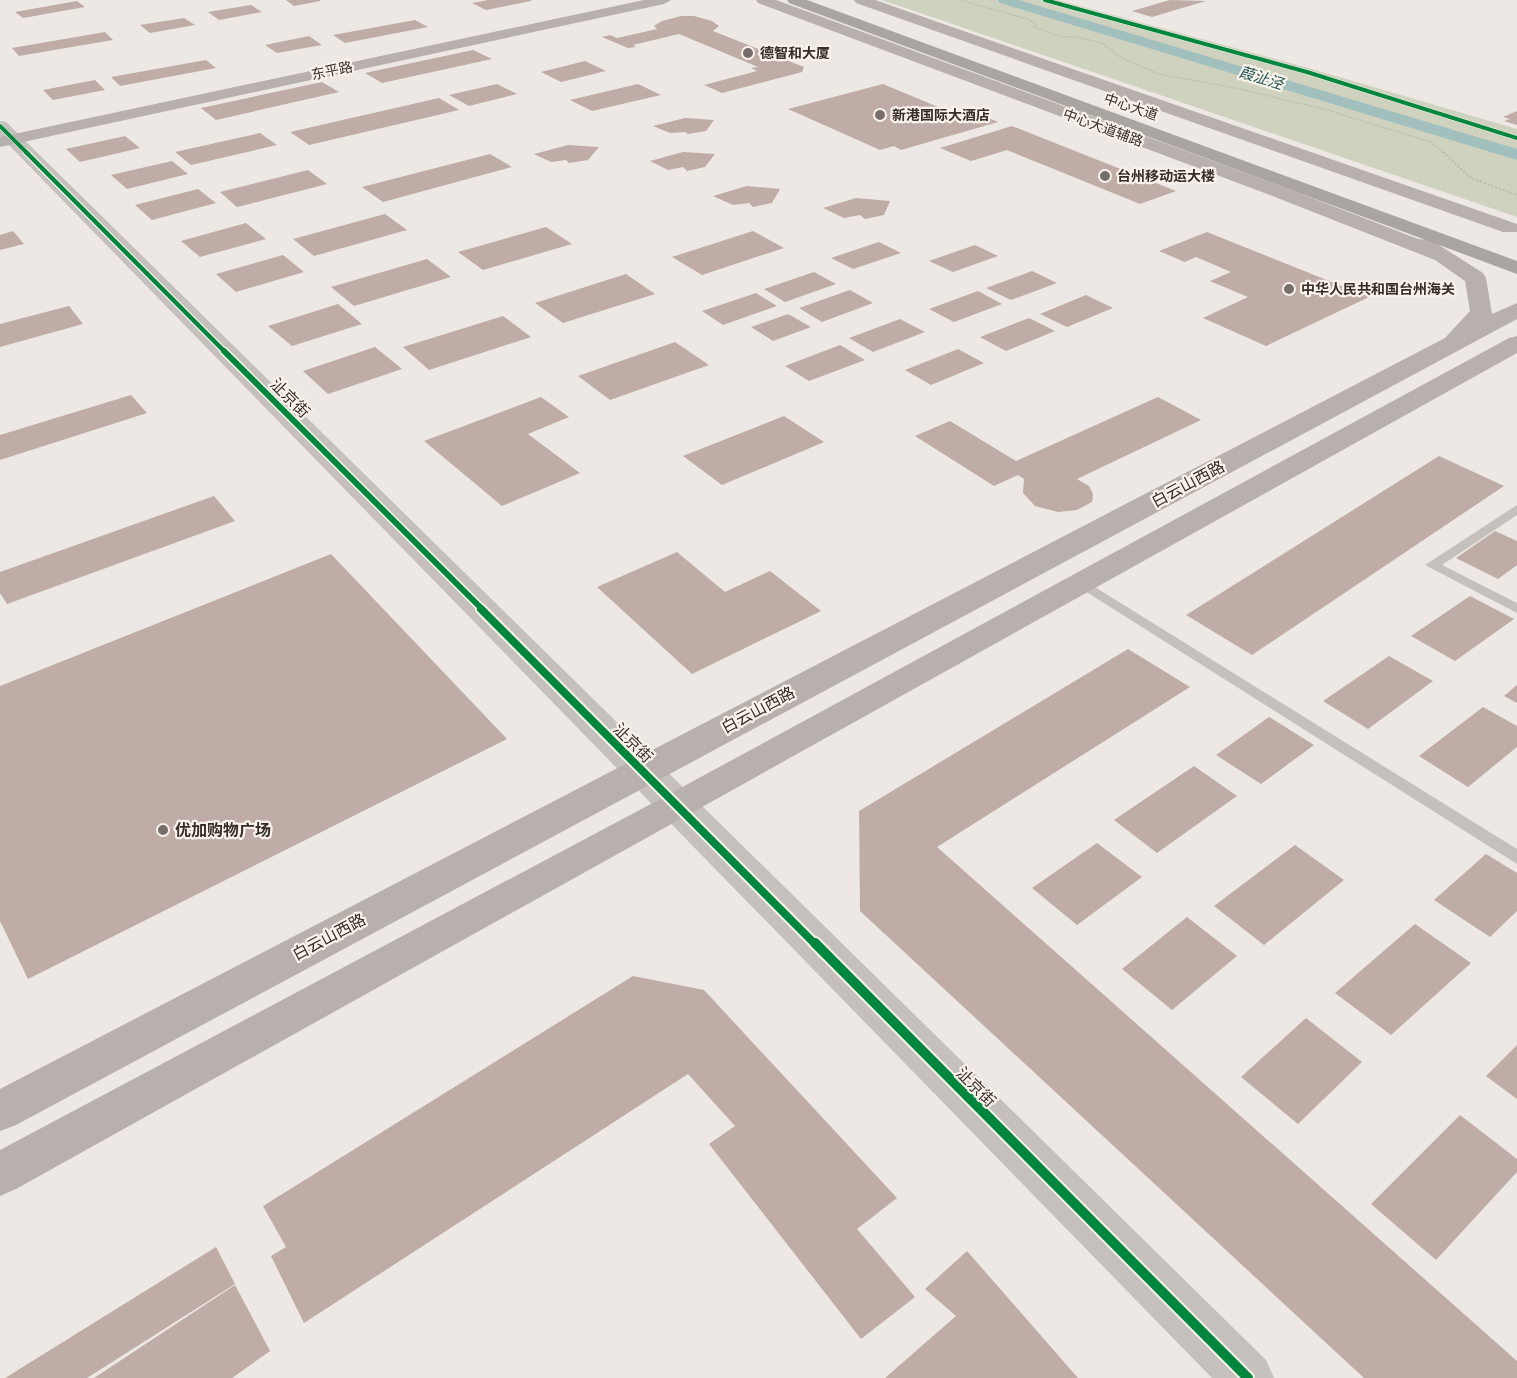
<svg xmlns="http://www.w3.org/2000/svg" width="1517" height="1378" font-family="'Fira Sans','Noto Sans SC',sans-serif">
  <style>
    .green { fill: #cfd2be }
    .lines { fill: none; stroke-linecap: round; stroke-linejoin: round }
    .canal { fill: #a0bfbd; fill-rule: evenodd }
    .building { fill: #bfaca6 }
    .path-far1 { stroke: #bfb8b4; stroke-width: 1.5; stroke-dasharray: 1.5 1.5; stroke-linecap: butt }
    .path { stroke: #bfb8b4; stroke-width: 2; stroke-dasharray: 2 2; stroke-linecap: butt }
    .service { fill: #c6c0bc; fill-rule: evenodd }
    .tertiary { fill: #c6c0bc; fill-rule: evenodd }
    .secondary { fill: #b7b0ac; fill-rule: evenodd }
    .primary { fill: #aba5a1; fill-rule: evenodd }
    .cycleway-far4-casing { stroke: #f9f2eb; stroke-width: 5 }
    .cycleway-far3-casing { stroke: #f9f2eb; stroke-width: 7 }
    .cycleway-far2-casing { stroke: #f9f2eb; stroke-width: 9 }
    .cycleway-far1-casing { stroke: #f9f2eb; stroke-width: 12 }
    .cycleway-casing { stroke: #f9f2eb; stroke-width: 14 }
    .cycleway-far4 { stroke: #00873e; stroke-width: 4 }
    .cycleway-far3 { stroke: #00873e; stroke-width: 4.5 }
    .cycleway-far2 { stroke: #00873e; stroke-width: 6 }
    .cycleway-far1 { stroke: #00873e; stroke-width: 8 }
    .cycleway { stroke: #00873e; stroke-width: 10 }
    .poi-dot { fill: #776e6b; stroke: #f9f2eb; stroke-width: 2 }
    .labels { text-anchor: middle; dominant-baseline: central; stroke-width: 4.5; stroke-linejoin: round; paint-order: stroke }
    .far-poi-label { font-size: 14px; font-weight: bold; fill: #372d2a; stroke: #f9f2eb; text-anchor: start }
    .far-street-label { font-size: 14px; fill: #372d2a; stroke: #f9f2eb }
    .far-water-label { font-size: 15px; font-style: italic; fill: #225556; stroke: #f9f2eb }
    .street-label { font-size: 16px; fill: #372d2a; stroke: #f9f2eb }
    .poi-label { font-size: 16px; font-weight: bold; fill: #372d2a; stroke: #f9f2eb; text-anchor: start }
  </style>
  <rect width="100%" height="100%" fill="#ede8e3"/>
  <path class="green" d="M882 0H1058L1305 67 1517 129V217Z"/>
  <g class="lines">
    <path class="canal" d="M998 0H1019L1517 149V160L1000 3Z"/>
  </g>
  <path class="building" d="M286 0H320V1L294 6Z
    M488 0H531V1L486 10 472 3Z
    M1170 0 1206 1 1152 17 1132 11Z
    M77 1 85 7 23 18 15 12Z
    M251 5 262 12 219 20 208 12Z
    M681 16H694L712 21 719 26 713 31 804 67 802 72 722 93 704 85 757 71 751 68 758 67 679 34 633 45 636 47 628 48 602 37 610 35 617 38 657 29 654 26 662 21Z
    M184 18 195 25 150 33 140 25Z
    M415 20 428 27 345 43 333 35Z
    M105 32 113 40 19 56 12 48Z
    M309 36 322 45 277 53 265 45Z
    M473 50 492 59 382 83 365 73Z
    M206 60 216 68 120 86 111 77Z
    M585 61 606 71 561 82 541 72Z
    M95 80 105 90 53 100 43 90Z
    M322 82 339 92 216 120 201 108Z
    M497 84 517 94 469 106 449 95Z
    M638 84 661 95 592 111 570 100Z
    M883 84 962 117 977 113 998 122 901 150 894 146 880 150 788 109Z
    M439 98 459 110 309 145 290 132Z
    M1517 111V125L1504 121 1510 119 1503 117Z
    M685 118 714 120 706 131 688 134 685 132 670 133 653 126Z
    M1012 126 1176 191 1140 204 1007 150 971 161 940 148Z
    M260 133 277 145 191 165 175 152Z
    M125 136 140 148 80 162 66 149Z
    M568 145 599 147 588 160 569 163 566 160 551 162 534 154Z
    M683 152 715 154 705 167 687 171 683 167 668 170 650 161Z
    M490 154 512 167 383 202 362 187Z
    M172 161 188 174 127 189 111 175Z
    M308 170 327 184 237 207 220 192Z
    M747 186 780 189 772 203 753 207 749 203 733 205 713 196Z
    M198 189 216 203 152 220 135 205Z
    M856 198 890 201 884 215 865 219 860 215 844 218 823 208Z
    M385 214 407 230 314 256 293 239Z
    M246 223 266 239 200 257 181 241Z
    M546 227 572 244 483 270 458 252Z
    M13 231 24 244 0 250V235Z
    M753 231 784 248 702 275 672 257Z
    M1207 232 1369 297 1266 346 1203 318 1248 297 1210 281 1231 272 1196 257 1185 262 1159 251Z
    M879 242 901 253 853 269 831 258Z
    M975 245 998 256 953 272 929 261Z
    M283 255 304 272 236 292 216 274Z
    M427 259 451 277 354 306 331 287Z
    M1032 271 1057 283 1011 300 986 288Z
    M814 272 836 284 785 302 764 289Z
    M626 274 655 294 563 323 535 303Z
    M850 290 873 303 822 322 799 308Z
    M978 291 1002 304 954 322 929 309Z
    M756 293 777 306 723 325 702 311Z
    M1086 295 1113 308 1067 327 1040 314Z
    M338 304 362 324 292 346 268 326Z
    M69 306 83 324 0 347V324Z
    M788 314 811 327 773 341 751 327Z
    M503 316 531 337 429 370 403 347Z
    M1029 318 1055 331 1006 351 980 337Z
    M900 319 925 332 873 352 849 338Z
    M675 342 709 365 610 400 578 376Z
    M840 345 865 360 809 381 785 366Z
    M375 347 402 369 328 394 303 371Z
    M958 349 984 363 931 385 905 370Z
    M131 395 147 413 0 460V435Z
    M541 397 569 417 528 434 580 473 502 506 424 441Z
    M1158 397 1201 420 1077 479 1089 486 1093 494 1092 502 1077 510 1058 512 1035 506 1023 493 1024 479 1018 475 994 486 915 436 950 421 1016 461Z
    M784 416 824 442 722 485 683 456Z
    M1439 456 1504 486 1252 655 1186 615Z
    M214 496 235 521 7 604 0 593V572Z
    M1495 531 1517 541V565L1498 579 1456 558Z
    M677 552 725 592 770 571 821 611 692 674 597 587Z
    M331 554 507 739 28 979 0 921V686Z
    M1470 596 1514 619 1455 661 1411 636Z
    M1128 649 1190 687 937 847 1517 1361V1378H1364L860 911 859 811Z
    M1389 656 1433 681 1368 729 1323 701Z
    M1517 685V703L1504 696Z
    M1483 707 1517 726V747L1468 787 1419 756Z
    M1269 717 1314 745 1261 784 1216 755Z
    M1194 766 1237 796 1157 853 1114 820Z
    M1097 843 1142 877 1077 925 1032 888Z
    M1295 845 1344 880 1264 945 1214 906Z
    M1486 854 1517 873V911L1490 937 1434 900Z
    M1187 917 1237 956 1172 1010 1122 969Z
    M1415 924 1471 963 1391 1035 1335 993Z
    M633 976 704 990 897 1198 857 1229 915 1297 861 1339 709 1144 735 1126 688 1074 304 1323 271 1256 286 1247 263 1206Z
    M1306 1018 1362 1062 1298 1124 1241 1077Z
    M1517 1045V1099L1486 1076Z
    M1460 1115 1517 1159V1172L1436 1260 1371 1204Z
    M216 1247 235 1284 87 1378H5Z
    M967 1251 1078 1378H885L956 1316 925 1289Z
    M235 1285 270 1351 232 1378H94Z"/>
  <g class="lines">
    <path class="path-far1" d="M959 0 1028 19 1036 24 1034 27 1061 37H1077L1102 43 1120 57 1158 74 1236 88 1327 110 1431 142 1444 154"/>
    <path class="path" d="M1443 152 1471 178 1517 195"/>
    <path class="service" d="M1517 505V515L1442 565 1517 603V613L1425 565Z
      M1082 579 1517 849V864L1077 586 1075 583 1077 580Z"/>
    <path class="tertiary" d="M0 121 6 122 1266 1360 1274 1378H1212L0 136Z"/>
    <path class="secondary" d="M644 0H671L664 4 0 147V137Z
      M756 0H776L1289 189 1418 239 1431 240 1483 273 1486 278 1492 314 1517 303V319L16 1125 0 1131V1089L1445 338 1470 311 1465 281 1435 260 1275 197 758 3Z
      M854 0H875L1517 224V232H1503L856 3Z
      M1517 336V353L16 1189 0 1196V1150L664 797 1509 338Z"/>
    <path class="primary" d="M787 0H807L1517 261V274L789 3Z"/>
    <g class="cycleway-far4-casing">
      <path id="cycleway-far4" d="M1045 0 1307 72 1517 138
        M0 126 28 154"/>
    </g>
    <g class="cycleway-far3-casing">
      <path id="cycleway-far3" d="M26 152 226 353"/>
    </g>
    <g class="cycleway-far2-casing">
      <path id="cycleway-far2" d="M224 351 483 610"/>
    </g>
    <g class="cycleway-far1-casing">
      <path id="cycleway-far1" d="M481 609 816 945"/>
    </g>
    <g class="cycleway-casing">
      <path id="cycleway" d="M815 943 1248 1378"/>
    </g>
    <use href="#cycleway-far4" class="cycleway-far4"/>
    <use href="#cycleway-far3" class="cycleway-far3"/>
    <use href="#cycleway-far2" class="cycleway-far2"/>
    <use href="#cycleway-far1" class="cycleway-far1"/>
    <use href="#cycleway" class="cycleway"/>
  </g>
  <g class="poi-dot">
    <circle cx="748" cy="53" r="6"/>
    <circle cx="880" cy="115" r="6"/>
    <circle cx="1105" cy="176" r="6"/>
    <circle cx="1289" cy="289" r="6"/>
    <circle cx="163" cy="830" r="6"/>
  </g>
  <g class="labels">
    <g class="far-poi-label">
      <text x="760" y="53">德智和大厦</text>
      <text x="892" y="115">新港国际大酒店</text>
      <text x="1117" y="176">台州移动运大楼</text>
      <text x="1301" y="289">中华人民共和国台州海关</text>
    </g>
    <g class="far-street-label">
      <text transform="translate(332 71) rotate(-12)">东平路</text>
      <text transform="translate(1131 107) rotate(19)">中心大道</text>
      <text transform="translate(1103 128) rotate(20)">中心大道辅路</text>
    </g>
    <g class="far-water-label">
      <text transform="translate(1261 78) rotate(17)">葭沚泾</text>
    </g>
    <g class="street-label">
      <text transform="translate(290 398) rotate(45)">沚京街</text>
      <text transform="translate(1188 484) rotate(-28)">白云山西路</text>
      <text transform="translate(758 710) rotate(-28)">白云山西路</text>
      <text transform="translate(633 743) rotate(45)">沚京街</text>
      <text transform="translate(329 937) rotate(-28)">白云山西路</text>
      <text transform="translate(976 1087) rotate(45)">沚京街</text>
    </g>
    <g class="poi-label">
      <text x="175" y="830">优加购物广场</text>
    </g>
  </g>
</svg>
